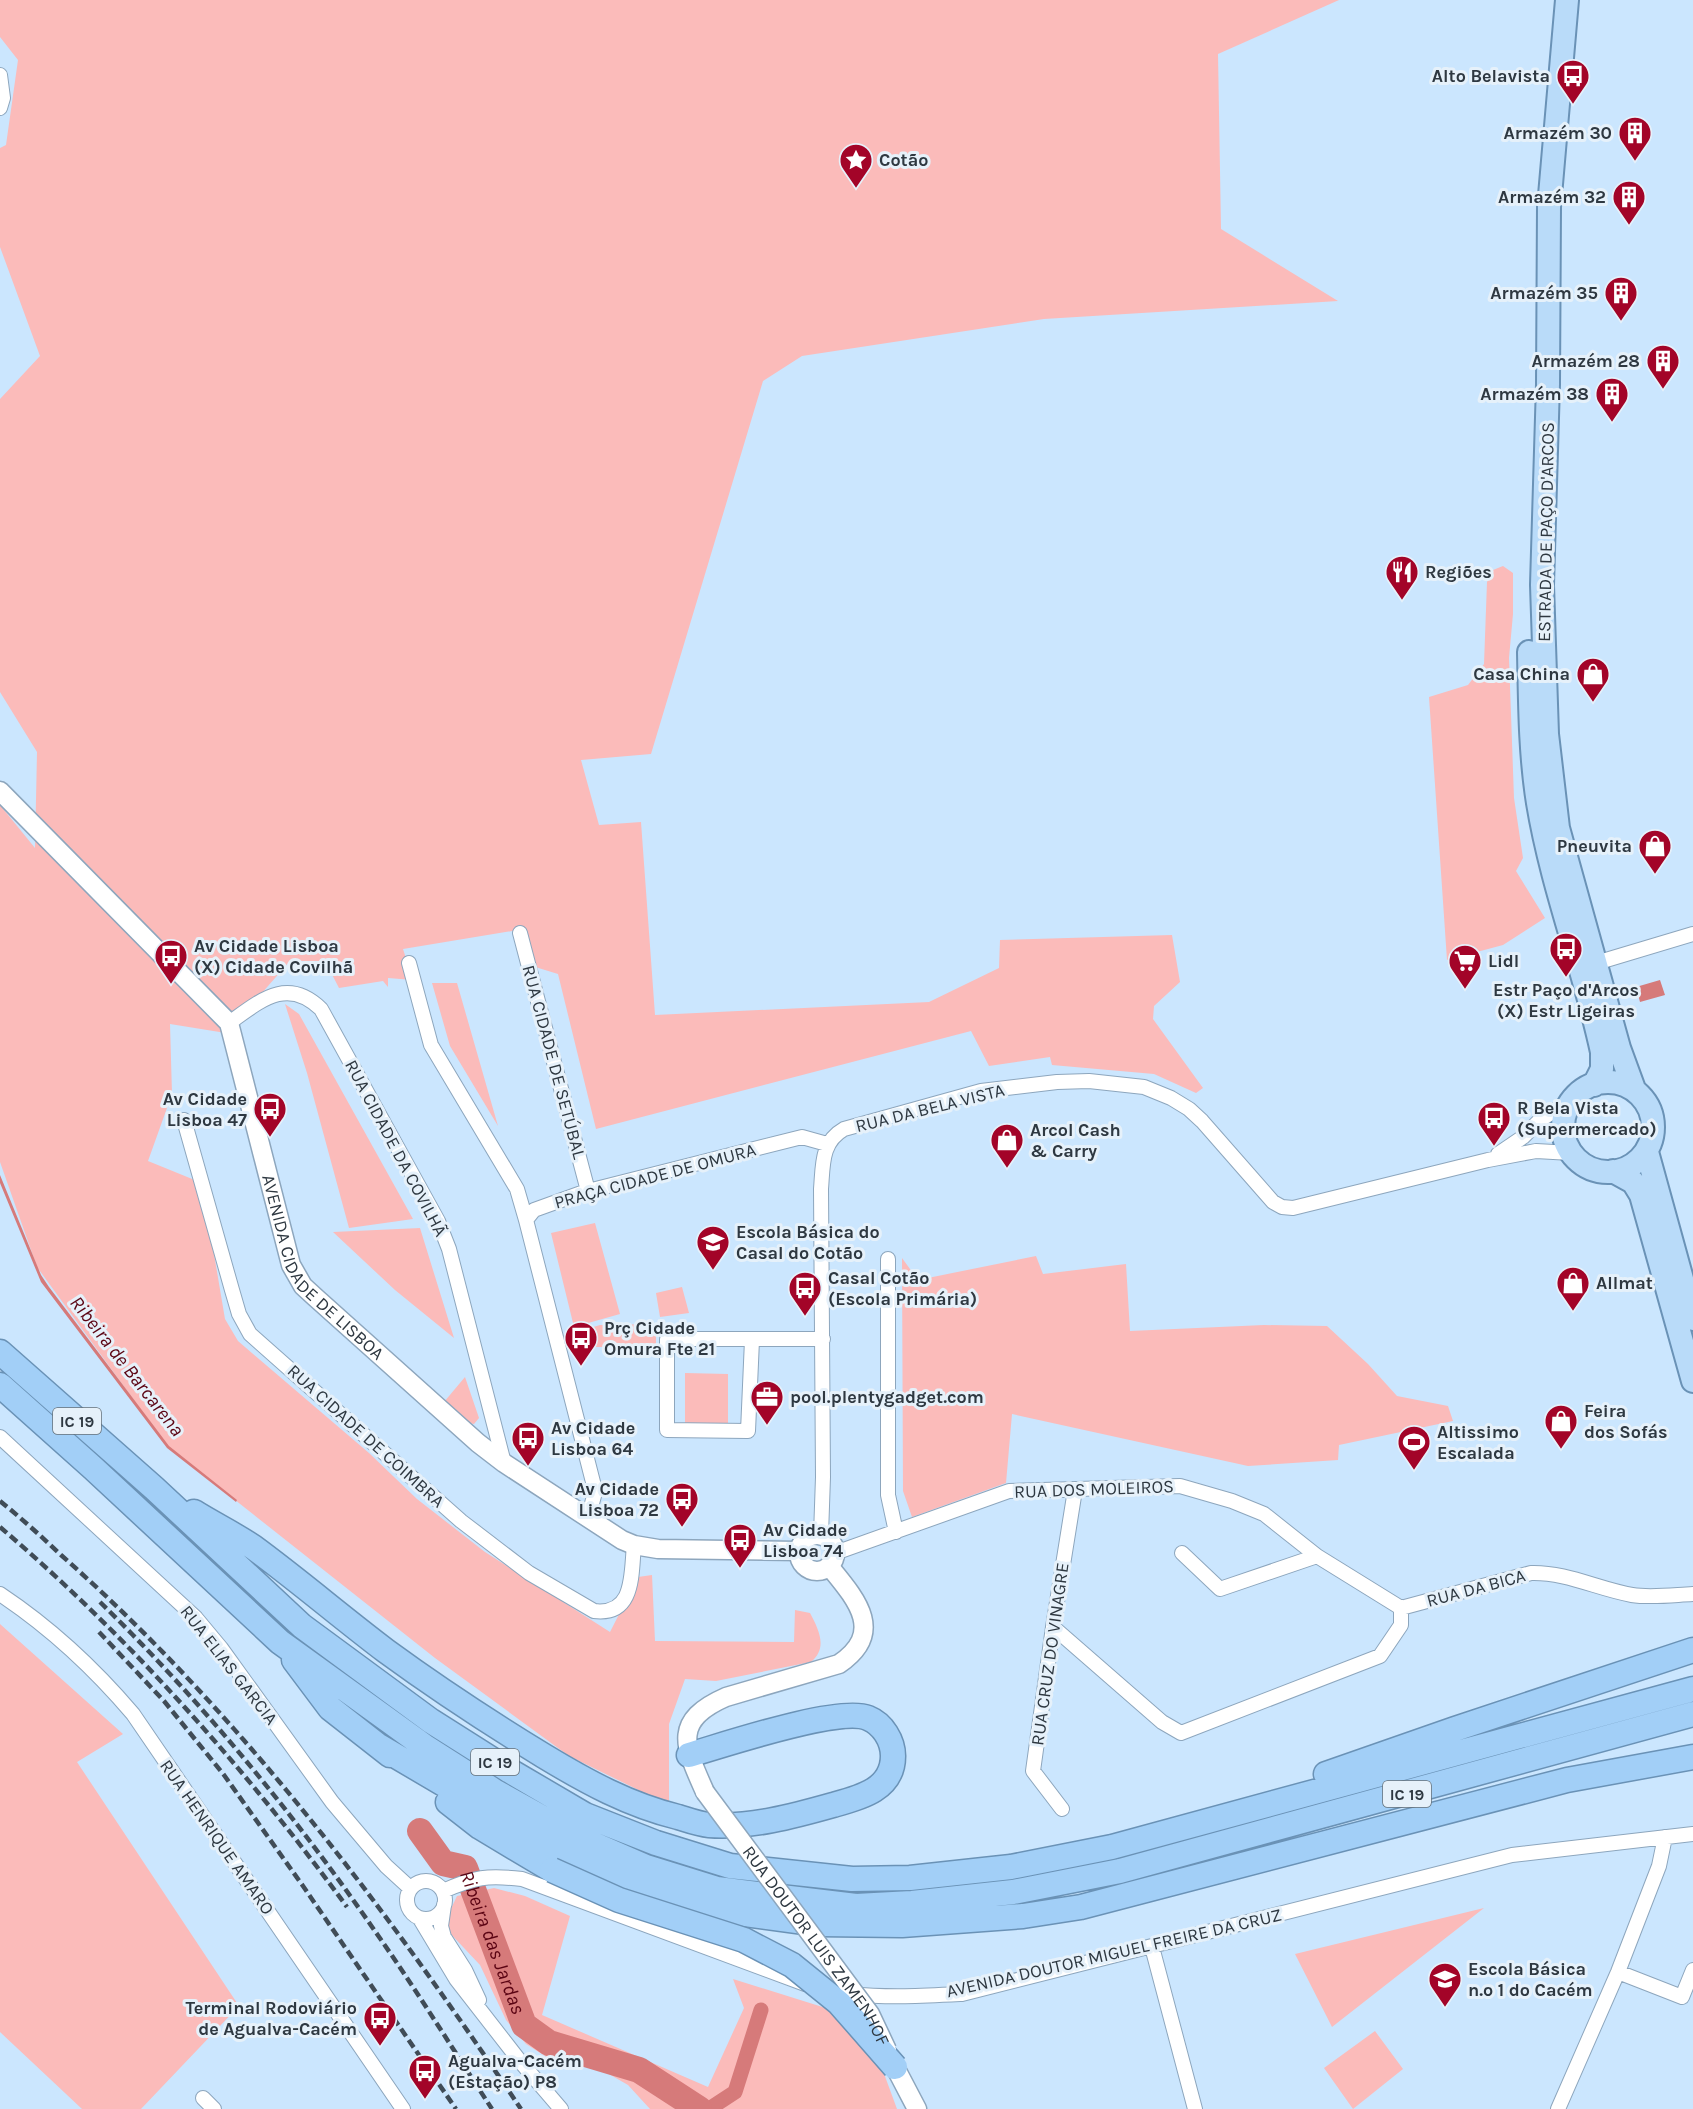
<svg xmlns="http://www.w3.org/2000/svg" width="1693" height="2109" font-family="Karla,sans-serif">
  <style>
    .green { fill: #fbbbba }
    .water { fill: #d67a7a }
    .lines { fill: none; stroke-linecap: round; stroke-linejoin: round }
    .canal { stroke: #d67a7a; stroke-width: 15 }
    .river { stroke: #d67a7a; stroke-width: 26 }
    .minor-casing { stroke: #8da6bd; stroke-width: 16 }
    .tertiary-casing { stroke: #8da6bd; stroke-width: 21 }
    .primary-casing { stroke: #6a92b6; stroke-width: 26 }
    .trunk-casing { stroke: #6a92b6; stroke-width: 27 }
    .minor { stroke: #fff; stroke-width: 14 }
    .tertiary { stroke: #fff; stroke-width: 18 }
    .primary { stroke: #b9dbf9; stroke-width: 22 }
    .trunk { stroke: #a2cff7; stroke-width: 24 }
    .rail { stroke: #404c57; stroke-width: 4.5; stroke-dasharray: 9 4.5; stroke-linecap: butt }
    .tertiary-bridge-casing { stroke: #8da6bd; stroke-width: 21; stroke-linecap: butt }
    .trunk-bridge-casing { stroke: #6a92b6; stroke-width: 27; stroke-linecap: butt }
    .tertiary-bridge { stroke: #fff; stroke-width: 18 }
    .trunk-bridge { stroke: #a2cff7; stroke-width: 24 }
    .labels { text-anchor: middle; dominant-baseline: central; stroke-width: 6; stroke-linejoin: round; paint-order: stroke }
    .shield { fill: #e6f1fa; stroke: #657078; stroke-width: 1.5 }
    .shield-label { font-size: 16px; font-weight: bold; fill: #2e3841 }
    .poi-label { font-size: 18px; font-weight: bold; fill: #2e3841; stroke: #e6f1fa; text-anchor: start }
    .street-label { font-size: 18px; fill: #2e3841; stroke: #e6f1fa }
    .water-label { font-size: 20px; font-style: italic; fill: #5b0413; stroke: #e6f1fa }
  </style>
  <rect width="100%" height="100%" fill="#cbe6fe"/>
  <path class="green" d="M0 0H1339L1218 54 1221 229 1338 301 1044 319 802 356 763 381 651 754 581 760 599 825 641 822 655 1015 929 1002 999 968 1000 940 1172 935 1180 982 1154 1006 1153 1019 1203 1088 1196 1093 1154 1074 1052 1065 1050 1057 989 1066 971 1031 596 1129 558 974 532 966 524 929 403 949 413 980 388 978V987L383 981 339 988 325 961H290L246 1011 232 1034 170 1024 172 1094 148 1161 202 1183 225 1319 238 1341 369 1453 417 1499 485 1552 610 1632 638 1577 652 1575 655 1641 794 1642 795 1610 810 1613C819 1630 828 1648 811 1662L716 1681 685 1679 669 1724V1805L569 1756 435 1658 168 1447 37 1267 0 1162V805L35 848 37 752 0 692V399L40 356 0 247V148L6 145 18 60 0 37Z
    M1503 566 1513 573V614L1509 658 1514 798 1523 858 1516 871 1545 918 1503 945 1447 960 1429 697 1468 685 1484 664 1487 582 1493 570Z
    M432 983H457L498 1126 450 1046Z
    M285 1004 299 1014 413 1219 349 1228 307 1073Z
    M595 1223 620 1314 574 1327 551 1233Z
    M420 1228 454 1338 395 1290 333 1232Z
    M1036 1256 1043 1274 1126 1264 1130 1331 1264 1325 1327 1326 1368 1364 1397 1396 1448 1406 1453 1421 1339 1445 1338 1460 1248 1466 1012 1414 1006 1483 912 1517 903 1491 902 1258 918 1280Z
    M682 1287 689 1313 660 1317 656 1293Z
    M656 1324V1347H592L587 1329 600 1325Z
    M685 1373 728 1374V1428H685Z
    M465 1377 479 1418 474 1424 468 1423 444 1402Z
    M0 1624 123 1734 77 1762 239 2006 141 2109H82L0 2032Z
    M494 1888 525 1896 570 1916 542 2015 708 2087 744 2008 733 1979 848 2015 879 2060 897 2109H650L628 2085 595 2066 564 2068 526 2044 506 2020 480 1965 448 1931V1915L457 1896Z
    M1484 1908 1332 2027 1295 1954Z
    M1375 2031 1403 2069 1353 2109 1324 2068Z"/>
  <path class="water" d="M1660 980 1665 995 1640 1002 1636 987Z
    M0 1175 41 1275 49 1287 169 1446 237 1500 236 1502 167 1448 41 1282 0 1183Z"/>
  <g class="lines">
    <path class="canal" d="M709 2109 735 2092 761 2010"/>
    <path class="river" id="s1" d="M420 1831 443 1863 465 1868 524 2025 549 2043 639 2070 699 2109"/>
    <g class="minor-casing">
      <path id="minor" d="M0 75 3 98 0 108
        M520 933 588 1191
        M409 963 431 1045 517 1189 526 1220
        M1596 963 1693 934
        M229 1023C260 1001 287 976 321 1009L438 1221 449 1249 504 1463
        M184 1120 232 1290 239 1314 250 1334 461 1521 529 1573 594 1611C635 1616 631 1574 634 1545
        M1498 1154 1523 1137 1540 1120 1579 1095
        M888 1259V1495L896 1532
        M752 1340 748 1431 667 1430V1339H823
        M0 1437 196 1618 221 1648 332 1802 386 1866 410 1888
        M588 1518 594 1496V1486L526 1220 534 1210 584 1192 802 1137 827 1144
        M821 1535 823 1477 821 1189C823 1165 821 1142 844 1129L981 1091 1057 1082 1089 1081 1144 1087 1171 1098 1189 1109 1202 1121 1273 1202 1282 1207 1293 1208 1488 1160 1536 1151 1571 1153
        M835 1553 1009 1491 1180 1486 1232 1501 1264 1514 1317 1556 1401 1608
        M1182 1553 1220 1589 1317 1556
        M0 1594C51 1628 94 1668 133 1714L403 2109
        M1401 1608 1531 1573C1566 1572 1598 1589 1632 1595 1651 1598 1673 1595 1693 1594
        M1053 1627 1162 1722 1181 1733 1380 1656 1401 1625V1608
        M1062 1809 1033 1771 1053 1627 1075 1490
        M407 1900a19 19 0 1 1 38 0a19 19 0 1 1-38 0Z
        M443 1891C475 1877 487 1875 522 1879L805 1984
        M444 1905 441 1926 444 1937 465 1970 479 2000
        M420 1919 456 1979 519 2060 561 2109
        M1152 1947 1195 2109
        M1618 1972 1682 1997 1693 1970
        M850 1994C888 1998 924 1996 962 1994L1512 1855 1693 1834
        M203 2098 214 2109
        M1558 2109 1618 1972 1659 1866 1665 1837"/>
    </g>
    <g class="tertiary-casing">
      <g id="tertiary">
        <path id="s2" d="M0 791 229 1023 291 1265 303 1286 315 1297 478 1443 504 1463 622 1540 634 1545 658 1549 800 1551"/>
        <circle cx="817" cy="1553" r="18"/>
        <path d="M705 1792C685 1747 671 1721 726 1697L839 1664C886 1632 856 1599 829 1566"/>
        <path d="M895 2067 917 2109"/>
      </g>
    </g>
    <g class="primary-casing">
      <path id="primary" d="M1567 0 1549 207 1548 384 1542 585 1547 734 1558 828 1619 1048 1634 1089
        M1529 652C1530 702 1530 753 1538 803 1552 888 1584 968 1602 1052V1069L1594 1085
        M1563 1127a45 45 0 1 1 90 0a45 45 0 1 1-90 0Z
        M1647 1152 1693 1319
        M1613 1171 1633 1182 1641 1195 1693 1381"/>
    </g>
    <g class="trunk-casing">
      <path id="trunk" d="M0 1352 154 1488 302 1626 431 1721 510 1771 585 1815 656 1843 730 1866 852 1879 910 1878 1011 1867 1112 1847 1693 1689
        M0 1385 93 1468 280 1642 424 1746 496 1792 577 1837 646 1867 717 1889 856 1906 912 1903 1013 1892 1120 1871 1693 1714
        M194 1512C213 1524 234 1534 253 1547 298 1580 341 1617 386 1651 438 1689 490 1723 544 1756 587 1782 629 1805 678 1817 688 1820 698 1824 709 1825 750 1828 794 1816 833 1805 859 1798 893 1790 893 1756 893 1741 883 1724 868 1718 839 1706 724 1745 689 1755
        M294 1660 330 1708 390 1755
        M379 1746 566 1856 648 1889 730 1912 819 1924 902 1925 1023 1916 1081 1907 1567 1780 1693 1757
        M1326 1774 1455 1729 1693 1650
        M448 1802 480 1827 552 1870"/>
    </g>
    <use href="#minor" class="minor"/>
    <use href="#tertiary" class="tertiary"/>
    <use href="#primary" class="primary"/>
    <use href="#trunk" class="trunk"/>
    <path class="rail" d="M0 1501C21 1518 41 1536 61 1555 242 1715 387 1910 521 2109
      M0 1527C130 1638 246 1769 347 1907
      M100 1602C203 1703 295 1815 377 1934 417 1991 454 2051 492 2109
      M99 1632 164 1701 224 1775 303 1886 456 2109"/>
    <g class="tertiary-bridge-casing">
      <g id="tertiary-bridge">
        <path id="s3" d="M705 1792 870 2014 887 2050"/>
      </g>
    </g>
    <g class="trunk-bridge-casing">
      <path id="trunk-bridge" d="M552 1870 619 1900 744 1940 792 1965 839 2003 895 2067"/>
    </g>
    <use href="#tertiary-bridge" class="tertiary-bridge"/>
    <use href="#trunk-bridge" class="trunk-bridge"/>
  </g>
  <defs>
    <g id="bus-pin" transform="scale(1.725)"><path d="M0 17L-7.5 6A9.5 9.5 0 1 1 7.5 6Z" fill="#a30428" stroke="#e6f1fa"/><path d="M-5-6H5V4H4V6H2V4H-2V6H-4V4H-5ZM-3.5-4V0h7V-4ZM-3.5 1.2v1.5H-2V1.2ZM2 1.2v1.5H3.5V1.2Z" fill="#fff"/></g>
    <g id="building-pin" transform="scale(1.725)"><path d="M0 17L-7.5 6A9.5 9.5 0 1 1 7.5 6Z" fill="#a30428" stroke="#e6f1fa"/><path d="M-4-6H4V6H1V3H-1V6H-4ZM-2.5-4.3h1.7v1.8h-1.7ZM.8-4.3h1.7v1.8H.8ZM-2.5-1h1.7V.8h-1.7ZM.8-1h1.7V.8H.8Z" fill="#fff"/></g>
    <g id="sight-pin" transform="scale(1.725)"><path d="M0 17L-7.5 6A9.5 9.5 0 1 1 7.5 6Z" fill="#a30428" stroke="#e6f1fa"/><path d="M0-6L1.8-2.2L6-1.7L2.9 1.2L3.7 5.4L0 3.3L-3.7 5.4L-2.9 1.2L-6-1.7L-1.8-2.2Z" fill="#fff"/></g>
    <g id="restaurant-pin" transform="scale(1.725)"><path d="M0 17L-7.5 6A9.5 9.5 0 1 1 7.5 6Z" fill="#a30428" stroke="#e6f1fa"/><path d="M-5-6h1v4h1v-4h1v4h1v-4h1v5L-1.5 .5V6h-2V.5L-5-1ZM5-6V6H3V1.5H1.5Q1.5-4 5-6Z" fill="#fff"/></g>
    <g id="shop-pin" transform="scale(1.725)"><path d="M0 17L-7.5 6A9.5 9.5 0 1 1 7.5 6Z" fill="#a30428" stroke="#e6f1fa"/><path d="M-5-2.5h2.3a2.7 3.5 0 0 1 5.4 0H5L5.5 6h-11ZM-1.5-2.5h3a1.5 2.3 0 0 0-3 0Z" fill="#fff"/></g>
    <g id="supermarket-pin" transform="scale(1.725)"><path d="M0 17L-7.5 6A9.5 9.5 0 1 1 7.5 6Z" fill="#a30428" stroke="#e6f1fa"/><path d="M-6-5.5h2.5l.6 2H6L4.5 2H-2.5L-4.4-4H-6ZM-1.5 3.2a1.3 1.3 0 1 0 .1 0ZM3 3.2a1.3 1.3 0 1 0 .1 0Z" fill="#fff"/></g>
    <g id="school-pin" transform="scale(1.725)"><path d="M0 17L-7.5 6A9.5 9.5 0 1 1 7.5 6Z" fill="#a30428" stroke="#e6f1fa"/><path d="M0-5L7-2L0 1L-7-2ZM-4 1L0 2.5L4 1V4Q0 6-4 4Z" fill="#fff"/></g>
    <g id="office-pin" transform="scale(1.725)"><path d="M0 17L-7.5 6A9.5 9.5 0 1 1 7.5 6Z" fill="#a30428" stroke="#e6f1fa"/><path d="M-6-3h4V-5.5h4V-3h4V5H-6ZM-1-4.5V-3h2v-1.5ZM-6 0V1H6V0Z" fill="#fff"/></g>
    <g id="stadium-pin" transform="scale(1.725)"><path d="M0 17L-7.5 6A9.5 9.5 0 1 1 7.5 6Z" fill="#a30428" stroke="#e6f1fa"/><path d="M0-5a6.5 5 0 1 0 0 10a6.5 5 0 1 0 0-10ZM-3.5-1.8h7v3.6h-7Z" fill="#fff"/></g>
  </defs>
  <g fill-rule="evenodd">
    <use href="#bus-pin" x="1573" y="76"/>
    <use href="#building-pin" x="1635" y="133"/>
    <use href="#sight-pin" x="856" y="160"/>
    <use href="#building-pin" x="1629" y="197"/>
    <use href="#building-pin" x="1621" y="293"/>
    <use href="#building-pin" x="1663" y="361"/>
    <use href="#building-pin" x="1612" y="394"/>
    <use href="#restaurant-pin" x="1402" y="572"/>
    <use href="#shop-pin" x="1593" y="674"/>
    <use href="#shop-pin" x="1655" y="846"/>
    <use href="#bus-pin" x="1566" y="949"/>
    <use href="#bus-pin" x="171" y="956"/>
    <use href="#supermarket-pin" x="1465" y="961"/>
    <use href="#bus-pin" x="270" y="1109"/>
    <use href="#bus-pin" x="1494" y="1118"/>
    <use href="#shop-pin" x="1007" y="1140"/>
    <use href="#school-pin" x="713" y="1242"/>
    <use href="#shop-pin" x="1573" y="1283"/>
    <use href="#bus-pin" x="805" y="1288"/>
    <use href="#bus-pin" x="581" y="1338"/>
    <use href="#office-pin" x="767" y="1397"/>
    <use href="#shop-pin" x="1561" y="1421"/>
    <use href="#bus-pin" x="528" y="1438"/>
    <use href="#stadium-pin" x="1414" y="1442"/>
    <use href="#bus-pin" x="682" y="1499"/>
    <use href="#bus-pin" x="740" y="1540"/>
    <use href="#school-pin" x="1445" y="1979"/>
    <use href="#bus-pin" x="380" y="2018"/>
    <use href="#bus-pin" x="425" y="2071"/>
  </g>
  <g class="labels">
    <g class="shield">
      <rect x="53" y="1408" width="48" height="26" rx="4.5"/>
      <rect x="471" y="1749" width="48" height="26" rx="4.5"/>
      <rect x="1383" y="1781" width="48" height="26" rx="4.5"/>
    </g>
    <g class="shield-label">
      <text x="77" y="1421">IC 19</text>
      <text x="495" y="1762">IC 19</text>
      <text x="1407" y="1794">IC 19</text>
    </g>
    <g class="poi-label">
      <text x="1550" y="76" text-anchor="end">Alto Belavista</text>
      <text x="1612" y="133" text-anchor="end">Armazém 30</text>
      <text x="879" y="160">Cotão</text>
      <text x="1606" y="197" text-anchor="end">Armazém 32</text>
      <text x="1598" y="293" text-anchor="end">Armazém 35</text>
      <text x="1640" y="361" text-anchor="end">Armazém 28</text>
      <text x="1589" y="394" text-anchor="end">Armazém 38</text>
      <text x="1425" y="572">Regiões</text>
      <text x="1570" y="674" text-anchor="end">Casa China</text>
      <text x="1632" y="846" text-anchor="end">Pneuvita</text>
      <text x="194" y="946">Av Cidade Lisboa<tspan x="194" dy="21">(X) Cidade Covilhã</tspan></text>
      <text x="1488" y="961">Lidl</text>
      <text x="1566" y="990" text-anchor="middle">Estr Paço d'Arcos<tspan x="1566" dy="21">(X) Estr Ligeiras</tspan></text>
      <text x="247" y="1099" text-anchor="end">Av Cidade<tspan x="247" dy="21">Lisboa 47</tspan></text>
      <text x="1517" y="1108">R Bela Vista<tspan x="1517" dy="21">(Supermercado)</tspan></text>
      <text x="1030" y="1130">Arcol Cash<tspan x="1030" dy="21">&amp; Carry</tspan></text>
      <text x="736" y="1232">Escola Básica do<tspan x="736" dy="21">Casal do Cotão</tspan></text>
      <text x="828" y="1278">Casal Cotão<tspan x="828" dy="21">(Escola Primária)</tspan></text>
      <text x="1596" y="1283">Allmat</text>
      <text x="604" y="1328">Prç Cidade<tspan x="604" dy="21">Omura Fte 21</tspan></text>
      <text x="790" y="1397">pool.plentygadget.com</text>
      <text x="1584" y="1411">Feira<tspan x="1584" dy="21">dos Sofás</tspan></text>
      <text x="551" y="1428">Av Cidade<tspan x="551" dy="21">Lisboa 64</tspan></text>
      <text x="1437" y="1432">Altissimo<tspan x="1437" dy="21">Escalada</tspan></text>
      <text x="659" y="1489" text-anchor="end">Av Cidade<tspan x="659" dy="21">Lisboa 72</tspan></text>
      <text x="763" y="1530">Av Cidade<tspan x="763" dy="21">Lisboa 74</tspan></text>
      <text x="1468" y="1969">Escola Básica<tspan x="1468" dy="21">n.º 1 do Cacém</tspan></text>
      <text x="357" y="2008" text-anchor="end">Terminal Rodoviário<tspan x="357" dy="21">de Agualva-Cacém</tspan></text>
      <text x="448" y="2061">Agualva-Cacém<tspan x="448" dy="21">(Estação) P8</tspan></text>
    </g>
    <g class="street-label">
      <text transform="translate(1546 532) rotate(-89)">ESTRADA DE PAÇO D'ARCOS</text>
      <text transform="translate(554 1062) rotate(75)">RUA CIDADE DE SETÚBAL</text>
      <text transform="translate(930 1108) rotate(-14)">RUA DA BELA VISTA</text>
      <text transform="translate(396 1148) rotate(62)">RUA CIDADE DA COVILHÃ</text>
      <text transform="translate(655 1176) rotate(-15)">PRAÇA CIDADE DE OMURA</text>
      <text stroke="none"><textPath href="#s2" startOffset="594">AVENIDA CIDADE DE LISBOA</textPath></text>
      <text transform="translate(366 1436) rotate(42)">RUA CIDADE DE COIMBRA</text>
      <text transform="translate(1094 1489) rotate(-2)">RUA DOS MOLEIROS</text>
      <text transform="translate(1476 1588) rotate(-15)">RUA DA BICA</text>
      <text transform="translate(1050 1654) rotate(-82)">RUA CRUZ DO VINAGRE</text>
      <text transform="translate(229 1665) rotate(52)">RUA ELIAS GARCIA</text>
      <text transform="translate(217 1837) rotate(55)">RUA HENRIQUE AMARO</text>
      <text stroke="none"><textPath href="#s3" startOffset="190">RUA DOUTOR LUIS ZAMENHOF</textPath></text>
      <text transform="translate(1114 1953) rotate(-13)">AVENIDA DOUTOR MIGUEL FREIRE DA CRUZ</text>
    </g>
    <g class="water-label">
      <text transform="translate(127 1366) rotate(52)">Ribeira de Barcarena</text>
      <text stroke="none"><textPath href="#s1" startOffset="141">Ribeira das Jardas</textPath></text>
    </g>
  </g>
</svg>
